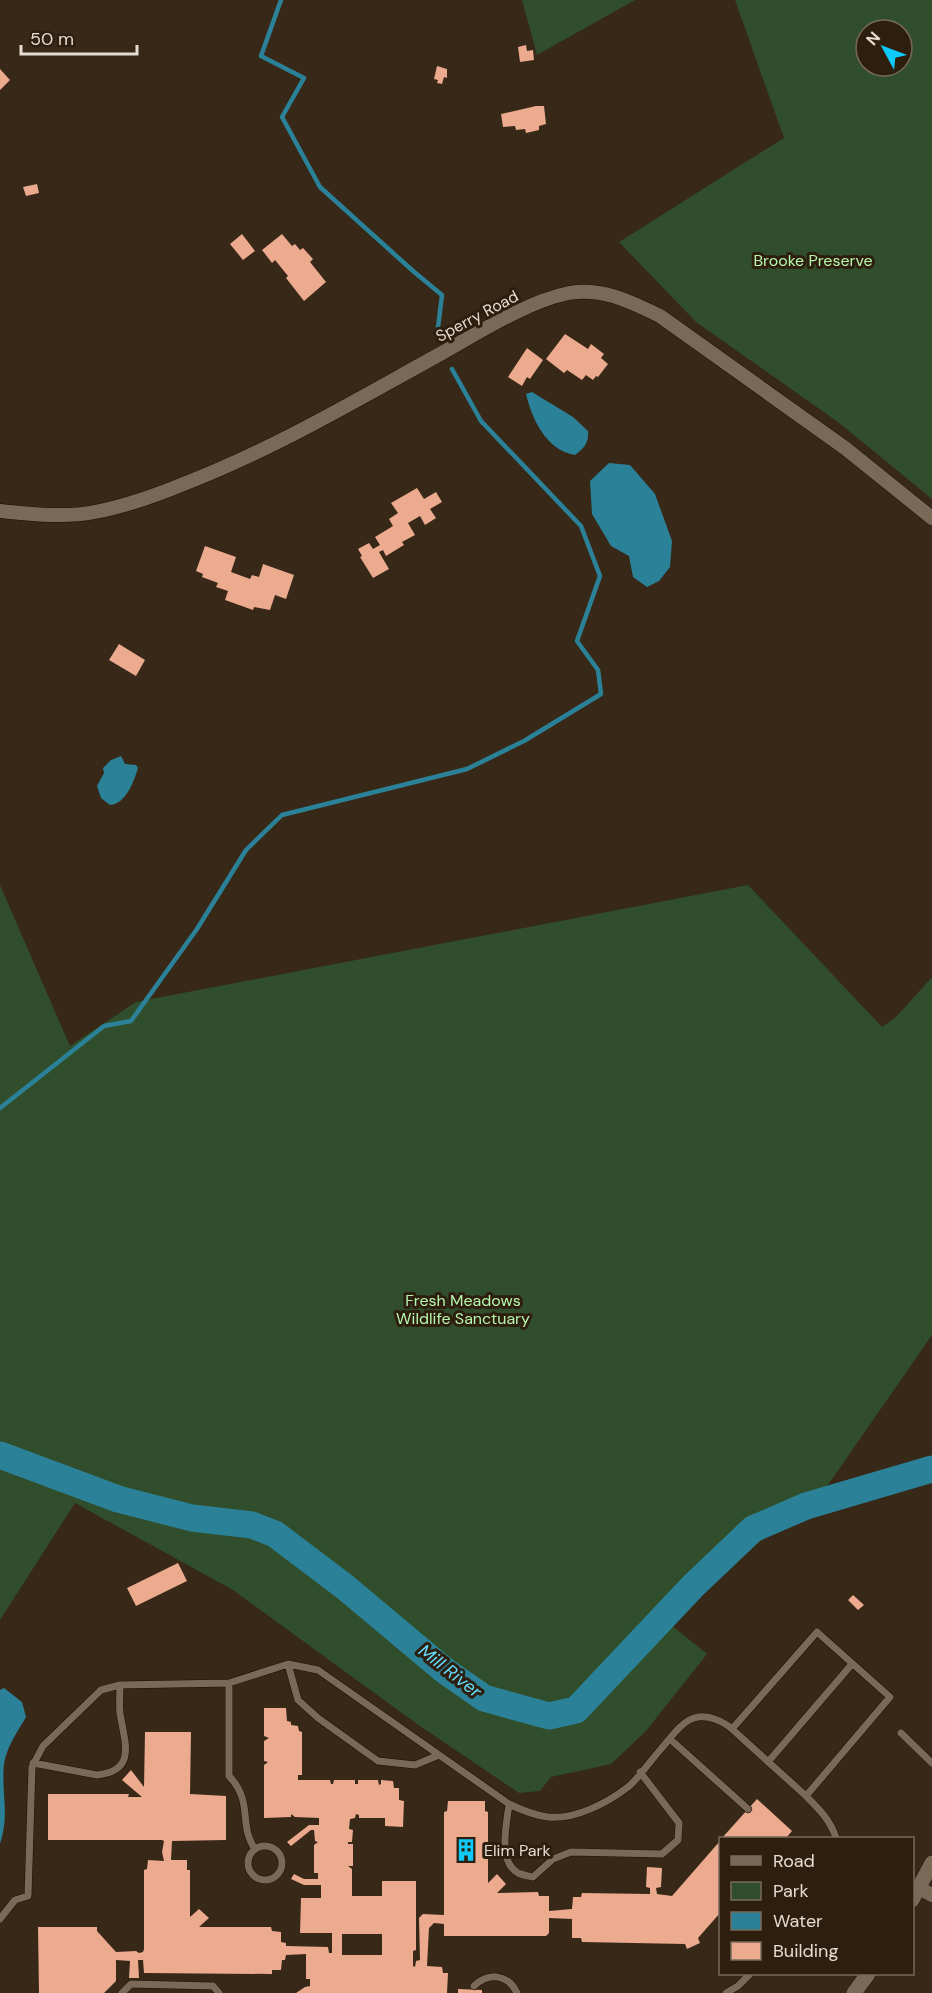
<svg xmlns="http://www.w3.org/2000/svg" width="932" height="1993" font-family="'DM Sans',sans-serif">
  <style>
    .green { fill: #304e2c; fill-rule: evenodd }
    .water { fill: #2b8298 }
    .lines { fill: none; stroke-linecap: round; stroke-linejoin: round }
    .stream { stroke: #2b8298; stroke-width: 4.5 }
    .river { stroke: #2b8298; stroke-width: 27 }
    .building { fill: #ecaa8f; fill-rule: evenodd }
    .service-casing { stroke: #1e1003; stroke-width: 8 }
    .minor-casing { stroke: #1e1003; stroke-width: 15 }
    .tertiary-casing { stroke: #1e1003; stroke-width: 16 }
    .service { stroke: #7b6957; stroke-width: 7 }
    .minor { stroke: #7b6957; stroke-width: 14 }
    .tertiary { stroke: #7b6957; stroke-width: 15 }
    .labels { text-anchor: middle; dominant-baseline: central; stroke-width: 6; stroke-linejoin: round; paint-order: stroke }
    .park-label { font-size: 16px; fill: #b6f7ae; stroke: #2d1e0e }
    .street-label { font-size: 16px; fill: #e6dcd2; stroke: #2d1e0e }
    .poi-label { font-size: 16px; fill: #e6dcd2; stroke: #2d1e0e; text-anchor: start }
    .water-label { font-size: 18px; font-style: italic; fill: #63dcfd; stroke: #2d1e0e }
  </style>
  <rect width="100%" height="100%" fill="#372818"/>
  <path class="green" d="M522 0H635L537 55Z
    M735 0H932V499L838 422 696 322 619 242 784 138ZM866 30H902V66H866Z
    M0 885 70 1046 136 1002 748 885 882 1027 896 1017 932 977V1335L821 1495 801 1516 732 1555 666 1621 707 1654 646 1731 611 1764 551 1777 540 1791 519 1793 417 1724 233 1590 75 1503 0 1620Z"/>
  <path class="water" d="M532 392 573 417 588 431C589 443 584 448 575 455 546 450 532 419 526 394Z
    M609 463 630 465 655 494 672 541 670 567 659 581 647 587 633 577 629 556 611 546 592 514 590 481Z
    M121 756 125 764 136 765 138 768C134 781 126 804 110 805L101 798 97 786 104 773 103 768 111 760Z
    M4 1688 22 1702 26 1717C18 1731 6 1748 4 1764 1 1794 10 1812 0 1844V1690Z"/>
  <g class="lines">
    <path class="stream" d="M281 0 261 56 304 78 282 117 320 187 413 271 442 295 437 336
      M0 1108 104 1026 131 1021 197 929 246 850 282 815 467 769 524 741 601 694 598 670 577 641 600 576 581 526 481 421 452 369"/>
    <path class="river" d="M0 1455 118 1499 192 1518 252 1525 275 1534 345 1587 444 1670 484 1698 549 1716 576 1710 693 1586 753 1529 806 1506 932 1469"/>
  </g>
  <path class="building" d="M526 45 527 51 533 50 534 60 520 62 518 47Z
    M437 66 447 69V78L444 77 442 84 437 83 438 80 434 79Z
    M0 69 10 80 0 90Z
    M536 106H544L546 124 539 126V130L526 133 525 129 516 130 515 126 503 127 501 114Z
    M37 184 39 193 26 196 23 187Z
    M242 234 255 251 243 260 230 244Z
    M282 234 292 246 295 244 300 250 303 248 313 259 310 262 326 282 304 301 286 278 288 276 275 260 272 263 262 250Z
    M565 334 588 349 591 344 604 354 601 358 608 364 598 377 596 376 593 380 586 375 582 380 567 370 564 373 546 359Z
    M527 348 543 360 530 379 527 377 522 386 508 377Z
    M417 488 424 499 436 492 442 502 430 509 436 518 425 525 420 516 408 523 415 535 402 542 404 545 386 556 383 550 379 552 389 569 373 578 360 557 362 556 358 549 369 543 373 549 380 545 375 537 393 526 389 519 398 513 391 503Z
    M205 546 236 557 231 572 250 579 252 575 259 577 263 564 294 575 286 599 275 595 270 610 254 607 253 610 225 600 228 591 216 587 218 583 202 577 203 574 196 571Z
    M119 644 145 660 136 676 109 660Z
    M178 1563 187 1581 136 1606 127 1588Z
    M853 1595 864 1605 858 1610 848 1600Z
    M264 1708H286L287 1721 291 1722V1725L298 1726 299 1731 302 1732V1775H298V1780H330L331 1784H333L334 1780H355V1784H358V1780H378L379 1785 381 1784V1780L393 1781 394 1788H399V1800L404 1801 403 1827 385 1826V1818H359V1815L356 1814 355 1818 350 1819 349 1829 353 1830 352 1842H348V1844H353V1866H348L352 1869V1896H382V1881H416V1950L413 1951V1966L415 1967 416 1961 420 1960 419 1918 423 1914 444 1915V1812L447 1811 448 1801H485V1811L488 1812V1883L497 1874 506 1884 497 1893 538 1892 539 1896H549V1911L572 1909 573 1897H581L582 1893 650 1894V1888L646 1887 647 1867 662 1868 661 1887 656 1888 657 1894 672 1896 720 1841V1913L698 1938 700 1943 687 1949 685 1944 582 1942 581 1938H572V1919L549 1918V1933L546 1936H444V1924L434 1923 429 1928 427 1966 442 1967 443 1973H448L447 1993H296L305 1987 310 1986V1979H306V1954L286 1955 285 1960H282L281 1970H272V1974L144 1973 143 1960H138L139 1978H129L130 1961 116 1960V1981L104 1993H39L38 1927H97V1931L116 1952 136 1951 139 1953 143 1952 144 1949V1870L147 1869 148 1860 164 1861 162 1852 164 1841 162 1840H48V1794H129L128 1797H142L122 1780 131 1770 144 1787 145 1732H191L190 1794 226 1796V1840L172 1841 171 1860H187V1870H190V1917L199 1909 209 1918 199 1927H271L272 1931 281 1932V1942L286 1943V1946L328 1947 329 1953H332V1933H300L301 1898H321V1885H304L291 1879 294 1874 304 1879H318V1873H314V1845L318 1842 315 1841 314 1830H311L291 1846 287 1842 309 1825H319V1818L295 1817 291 1814V1817L264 1818V1765L268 1762 264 1761V1741L269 1738 264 1736ZM342 1934H382V1955H342Z
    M757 1799 792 1831 786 1838H722Z
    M458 1989 482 1990V1993H458Z"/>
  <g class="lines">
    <g class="service-casing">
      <path id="service" d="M288 1664 298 1700 318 1718 378 1761 415 1765 439 1755
        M229 1683 288 1664 318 1670 509 1804C521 1810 534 1815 548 1817 575 1820 607 1803 628 1787 640 1777 650 1761 661 1749 670 1739 681 1722 694 1718 707 1714 723 1721 732 1729L817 1632 890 1697 806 1796 732 1729
        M901 1733 932 1763
        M670 1739 748 1809
        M768 1762 852 1664
        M33 1763 97 1775C138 1771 124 1741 120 1713 119 1704 120 1694 120 1685
        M806 1796C819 1809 831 1821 836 1838
        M509 1804C507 1823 497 1861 518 1873 522 1875 528 1876 533 1877L553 1859 571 1852 662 1854 678 1840 679 1823 640 1772
        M248 1863a17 17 0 1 1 34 0a17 17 0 1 1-34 0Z
        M0 1919 15 1900 28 1896 32 1767 43 1746 101 1690 120 1685 229 1683V1776C254 1802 238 1825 255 1849
        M474 1986C489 1972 508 1974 517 1993
        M122 1993 131 1984 213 1986 219 1993
        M726 1993 738 1986 750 1974"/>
    </g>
    <g class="minor-casing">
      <path id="minor" d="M0 511C31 514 64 518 95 512 127 506 157 495 186 483 276 448 358 399 442 353 478 333 528 301 569 293 602 287 631 302 660 316L845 448 932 518
        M919 1888 932 1895"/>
    </g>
    <g class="tertiary-casing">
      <path id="tertiary" d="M912 1900 932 1863
        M854 1993 868 1974"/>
    </g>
    <use href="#service" class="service"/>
    <use href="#minor" class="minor"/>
    <use href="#tertiary" class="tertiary"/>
  </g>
  <defs>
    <g id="building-bare" transform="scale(1.8)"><path d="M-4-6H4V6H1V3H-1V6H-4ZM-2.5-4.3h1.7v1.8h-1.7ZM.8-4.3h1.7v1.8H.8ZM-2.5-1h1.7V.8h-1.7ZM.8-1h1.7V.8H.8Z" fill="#0ecafa" stroke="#2d1e0e" stroke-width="2.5" paint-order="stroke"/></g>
  </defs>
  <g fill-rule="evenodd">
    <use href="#building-bare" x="466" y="1850"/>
  </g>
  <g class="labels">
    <g class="park-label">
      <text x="813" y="260">Brooke Preserve</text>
      <text x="463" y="1300">Fresh Meadows<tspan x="463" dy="18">Wildlife Sanctuary</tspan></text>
    </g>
    <g class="street-label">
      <text transform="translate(477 316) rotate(-28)">Sperry Road</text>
    </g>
    <g class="poi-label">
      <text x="484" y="1850">Elim Park</text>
    </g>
    <g class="water-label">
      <text transform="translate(450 1671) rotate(38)">Mill River</text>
    </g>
  </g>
  <rect x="719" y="1837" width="195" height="138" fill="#2d1e0e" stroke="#776a5c" stroke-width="1.5"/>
  <rect x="731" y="1856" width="30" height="9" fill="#7b6957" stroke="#776a5c" stroke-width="1.5"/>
  <text x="773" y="1867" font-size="18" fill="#e6dcd2">Road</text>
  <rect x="731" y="1882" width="30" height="18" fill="#304e2c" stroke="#776a5c" stroke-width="1.5"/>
  <text x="773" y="1897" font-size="18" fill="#e6dcd2">Park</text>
  <rect x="731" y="1912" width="30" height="18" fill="#2b8298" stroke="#776a5c" stroke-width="1.5"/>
  <text x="773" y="1927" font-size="18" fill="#e6dcd2">Water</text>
  <rect x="731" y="1942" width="30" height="18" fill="#ecaa8f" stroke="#776a5c" stroke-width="1.5"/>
  <text x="773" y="1957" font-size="18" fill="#e6dcd2">Building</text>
  <g transform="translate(884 48) rotate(311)"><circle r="28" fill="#2d1e0e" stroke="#776a5c" stroke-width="1.5"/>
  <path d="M0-4.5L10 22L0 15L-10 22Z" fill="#0ecafa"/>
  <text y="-9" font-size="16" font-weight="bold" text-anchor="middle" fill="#e6dcd2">N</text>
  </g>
  <path d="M21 45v9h116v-9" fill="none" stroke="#e6dcd2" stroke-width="3"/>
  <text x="30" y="45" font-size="18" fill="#e6dcd2" stroke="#2d1e0e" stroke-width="4.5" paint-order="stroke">50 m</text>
</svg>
